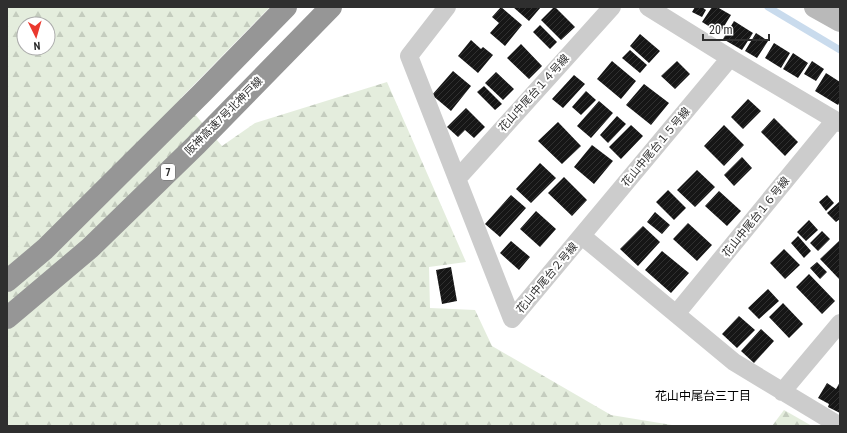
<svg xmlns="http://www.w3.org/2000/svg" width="847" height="433" font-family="'Roboto Condensed','Noto Sans JP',sans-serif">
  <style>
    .forest { fill: url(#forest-firs); fill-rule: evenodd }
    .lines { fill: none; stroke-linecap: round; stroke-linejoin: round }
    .stream { stroke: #c9dbed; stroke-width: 7 }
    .building { fill: url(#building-hatch) }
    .street { stroke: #ccc; stroke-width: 18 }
    .secondary { stroke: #b9b9b9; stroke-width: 22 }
    .highway { stroke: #969696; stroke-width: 22 }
    .labels { text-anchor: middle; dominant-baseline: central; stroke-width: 4; stroke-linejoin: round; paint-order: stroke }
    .shield { fill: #fff; stroke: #6d6d6d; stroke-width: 1 }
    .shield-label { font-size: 10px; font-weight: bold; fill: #2f2f2f }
    .street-label { font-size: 11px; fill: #2f2f2f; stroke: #fff }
    .neighbourhood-label { font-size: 12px; fill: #000; stroke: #fff }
  </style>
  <defs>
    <pattern id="forest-firs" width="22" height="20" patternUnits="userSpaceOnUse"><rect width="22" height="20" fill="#e4eddd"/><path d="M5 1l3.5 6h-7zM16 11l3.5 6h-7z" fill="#c4ccbe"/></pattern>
    <pattern id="building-hatch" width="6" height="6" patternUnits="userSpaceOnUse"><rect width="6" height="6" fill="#161616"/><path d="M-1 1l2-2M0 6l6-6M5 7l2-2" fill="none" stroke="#303030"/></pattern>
  </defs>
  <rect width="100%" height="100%" fill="#fff"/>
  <path class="forest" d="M7 7H270L181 98 222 146 255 123 387 82 466 262 429 267 430 308 475 310 492 346 611 415 678 426H7ZM24 24H48V48H24Z
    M784 410 812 426H772Z"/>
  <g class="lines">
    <path class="stream" d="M768 7 840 50"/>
  </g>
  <path class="building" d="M501 7 522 25 505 46 490 33 499 23 492 17Z
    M513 7H541L529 21Z
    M554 7H555L575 27 561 40 541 20Z
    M695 7H702L706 10 702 17 692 12Z
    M712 7H717L731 15 720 33 702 22Z
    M734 21 753 33 742 50 723 39Z
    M540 25 557 42 550 49 533 32Z
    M756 33 768 41 757 58 745 51Z
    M640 34 660 51 649 63 630 46Z
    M471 40 481 49 483 47 493 55 478 73 458 56Z
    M774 43 790 53 781 68 765 58Z
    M521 44 542 66 529 79 507 58Z
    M630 50 647 65 640 73 622 58Z
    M793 53 808 63 798 78 783 69Z
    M612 61 636 81 621 99 597 79Z
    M677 61 690 74 675 89 661 76Z
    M812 61 824 69 816 81 804 74Z
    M453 71 471 86 451 111 432 95Z
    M496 72 514 89 503 100 485 83Z
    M826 73 840 82V102L838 105 815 91Z
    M574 75 585 84 563 108 552 99Z
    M644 84 669 103 651 125 626 105Z
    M484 86 502 104 495 110 477 92Z
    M586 91 596 100 581 115 572 107Z
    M748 99 761 111 743 129 731 117Z
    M599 101 613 113 591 138 577 126Z
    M466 108 485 127 474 138 465 130 458 137 447 127Z
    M617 116 626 124 608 143 600 135Z
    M774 118 798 142 785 156 761 132Z
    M558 122 581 146 562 164 538 141Z
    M631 125 643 136 621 159 609 147Z
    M724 125 744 145 724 166 704 146Z
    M592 145 613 161 594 184 574 167Z
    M742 157 752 168 734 186 724 175Z
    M540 163 556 178 531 203 516 189Z
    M697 170 715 187 695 207 677 190Z
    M564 177 587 200 572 216 548 193Z
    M668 190 686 208 674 220 656 202Z
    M719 191 741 211 727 226 705 206Z
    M511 195 526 208 500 237 485 224Z
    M827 195 834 203 826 211 819 202Z
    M840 201V219L836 222 827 213Z
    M536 211 556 229 540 247 520 229Z
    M655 212 670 225 662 234 647 222Z
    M809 220 818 230 806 241 797 232Z
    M688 223 712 245 697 261 673 239Z
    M643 226 660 242 638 266 620 249Z
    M822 231 830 239 818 251 810 243Z
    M798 236 811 251 804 258 791 243Z
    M840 240V280L820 259Z
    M511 241 530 257 519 270 500 253Z
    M784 249 800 265 785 279 770 263Z
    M662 251 689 273 671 293 645 270Z
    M817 262 827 272 820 279 810 268Z
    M451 267 457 301 442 304 436 270Z
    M809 274 835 301 822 314 796 287Z
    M768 289 779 301 759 319 748 308Z
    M783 303 803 324 789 338 769 317Z
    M739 316 755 330 737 348 722 334Z
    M761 329 774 341 754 363 741 351Z
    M840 382V413L828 407 829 404 818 398 827 383 836 389Z"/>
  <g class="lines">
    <path class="street" d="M447 7 409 56 512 319 730 58
      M648 7 730 58 840 123
      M457 179 612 7
      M582 236 734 362 840 426
      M676 314 835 120
      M782 392 840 323"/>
    <path class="secondary" d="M815 7 840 21"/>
    <path class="highway" d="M7 281 45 249 203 92 286 7
      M7 318 90 248 197 144 331 7"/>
  </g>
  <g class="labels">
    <rect class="shield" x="161" y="164" width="14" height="16" rx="3"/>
    <g class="shield-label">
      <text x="168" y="172">7</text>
    </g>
    <g class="street-label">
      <text transform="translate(534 93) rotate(-48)">花山中尾台１４号線</text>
      <text transform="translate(224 116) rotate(-45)">阪神高速7号北神戸線</text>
      <text transform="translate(656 147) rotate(-50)">花山中尾台１５号線</text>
      <text transform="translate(756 217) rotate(-51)">花山中尾台１６号線</text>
      <text transform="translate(547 278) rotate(-50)">花山中尾台２号線</text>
    </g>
    <g class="neighbourhood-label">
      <text x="703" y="396">花山中尾台三丁目</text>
    </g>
  </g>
  <rect width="847" height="433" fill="none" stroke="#2f2f2f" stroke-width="16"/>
  <g transform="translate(36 36) rotate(175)"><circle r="19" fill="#ffffff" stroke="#acacac"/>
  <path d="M0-3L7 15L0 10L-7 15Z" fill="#ea382e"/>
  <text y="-6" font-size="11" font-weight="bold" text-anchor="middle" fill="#2f2f2f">N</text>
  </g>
  <path d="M703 34v6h66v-6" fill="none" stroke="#2f2f2f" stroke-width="2"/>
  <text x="709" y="34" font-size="12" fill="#2f2f2f" stroke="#ffffff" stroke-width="3" paint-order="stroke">20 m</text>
</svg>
